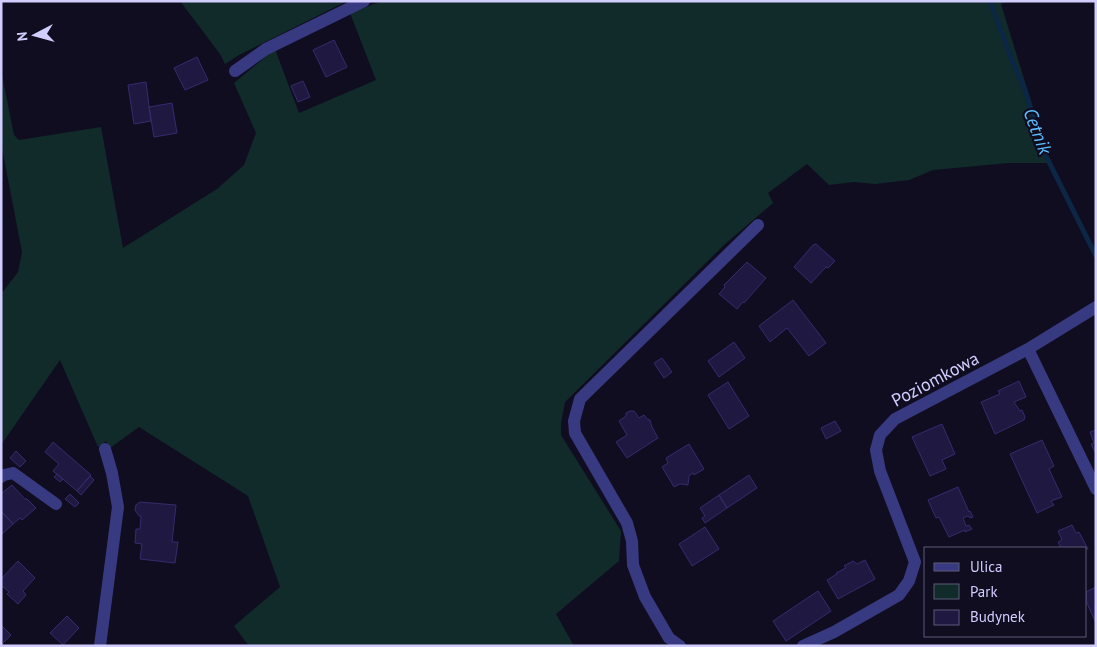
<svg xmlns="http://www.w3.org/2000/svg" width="1097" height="647" font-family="'PT Sans',sans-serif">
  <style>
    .green { fill: #102b29 }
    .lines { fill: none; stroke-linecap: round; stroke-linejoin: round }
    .stream { stroke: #0c2646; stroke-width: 5 }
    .building { fill: #1f1942; stroke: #352b6e }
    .minor { stroke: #383a81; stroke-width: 12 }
    .labels { text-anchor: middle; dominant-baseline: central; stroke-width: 4.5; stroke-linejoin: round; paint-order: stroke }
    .street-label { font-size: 18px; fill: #d1ceff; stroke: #100d21 }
    .water-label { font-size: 19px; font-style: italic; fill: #5cbdff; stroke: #100d21 }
  </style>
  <rect width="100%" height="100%" fill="#100d21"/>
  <path class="green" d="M180 1H347L239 55 225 64 220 54Z
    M382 1H1008L1001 4 1050 163H1009L933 170 909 180 875 184 854 182 829 185 807 164 768 193 773 203 725 244 565 402 561 423V435L621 531 619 561 556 614 574 646H249L234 626 280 587 248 496 139 427 110 448 106 441 98 447 60 360 1 445V294L18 272 22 252 1 143V70L14 135 19 140 101 127 123 248 217 189 244 165 256 133 234 83 275 49 299 113 376 80 350 13Z"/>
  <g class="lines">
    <path class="stream" d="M990 1 1011 58 1025 90 1045 154 1096 256"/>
  </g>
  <path class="building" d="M334 40 347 67 326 77 313 50Z
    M197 57 208 80 185 90 174 68Z
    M303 81 310 97 298 102 291 86Z
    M146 82 151 121 134 124 128 85Z
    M172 103 177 133 154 137 149 107Z
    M816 244 835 261 828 268 826 267 811 283 794 267 813 245Z
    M747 262 766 278 744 303 743 302 737 309 719 294 725 287 724 285Z
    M793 300 826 343 809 356 787 328 770 342 759 326Z
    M734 342 745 358 719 377 708 361Z
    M662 358 672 372 664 378 654 363Z
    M1019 381 1026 397 1014 402 1020 411 1022 410 1025 417 1024 420 995 434 981 402 1000 394 998 391Z
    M728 382 749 416 729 429 708 395Z
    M630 411H634L639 418 644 415 647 419 650 420 652 427 658 438 627 458 616 442 627 435 619 421 626 416V413Z
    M835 421 841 431 826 439 821 428Z
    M942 424 955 454 942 460 946 469 930 476 912 437Z
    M1096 430V454L1091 444 1094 443 1090 432Z
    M1042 440 1054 466 1049 469 1062 497 1051 501 1054 505 1037 513 1010 454Z
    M53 442 91 475 77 491 53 471 59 464 45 452Z
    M689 444 704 469 694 475 693 473 689 476 688 485 680 484 674 487 662 467 668 463 666 458Z
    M16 451 26 461 20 467 10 458Z
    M57 474 63 479 60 482 54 477Z
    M749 475 757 488 727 508 719 495Z
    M90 476 94 480 81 495 77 491Z
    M12 485 25 499H27L36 508 22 520 20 518 13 524 1 511V494Z
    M958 487 969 512 970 511 973 517 970 518 968 516 963 518 966 526 969 525 972 529 965 532V530L949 537 939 517 936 518 928 500Z
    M70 494 79 503 75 507 65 499Z
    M719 495 727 508 705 523 702 518 705 516 700 508Z
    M140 502 176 505 172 542H178L175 563 140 559 142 544 135 543 136 529H140L141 516H139L135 510 136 505Z
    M1 511 13 524 1 535Z
    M1072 525 1076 533 1079 532 1088 549 1061 548 1058 542 1062 540 1058 531Z
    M705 527 719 549 692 566 679 544Z
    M865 560 875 579 838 599 827 580 837 574 836 573 846 568 844 566 853 561 857 564Z
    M18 561 35 578 23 591 26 595 18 604 7 594 9 592 1 585V579Z
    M1096 587V623L1086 601V592Z
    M818 591 831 611 786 641 773 621Z
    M67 616 79 628 63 645 50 633Z
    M1 625 11 635 1 645Z"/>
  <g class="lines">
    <path class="minor" d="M235 71 266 49 364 1
      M1028 349 1096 489
      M1 477 4 475 13 473 56 504
      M100 646 118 507 112 473 105 449
      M680 646 669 638 645 597 633 565 632 541 627 523 575 433 574 421 580 399 758 225
      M803 646 834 632 899 595 909 581 915 562 880 471 876 450 880 435 895 419 1028 349 1096 307"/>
  </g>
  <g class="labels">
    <g class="street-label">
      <text transform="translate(935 379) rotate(-28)">Poziomkowa</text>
    </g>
    <g class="water-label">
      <text transform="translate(1038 131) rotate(69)">Cetnik</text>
    </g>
  </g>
  <rect width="1097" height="647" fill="none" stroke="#d1ceff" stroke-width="5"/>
  <rect x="924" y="547" width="162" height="90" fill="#100d21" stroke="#5d5a7a"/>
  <rect x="934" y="563" width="25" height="8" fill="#383a81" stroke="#5d5a7a"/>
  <text x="970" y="572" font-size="15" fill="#d1ceff">Ulica</text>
  <rect x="934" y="584" width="25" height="15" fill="#102b29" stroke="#5d5a7a"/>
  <text x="970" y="597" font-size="15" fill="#d1ceff">Park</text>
  <rect x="934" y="610" width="25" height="15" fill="#1f1942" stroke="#5d5a7a"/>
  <text x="970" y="622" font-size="15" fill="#d1ceff">Budynek</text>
  <g transform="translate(35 35) rotate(264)" stroke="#100d21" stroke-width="4" paint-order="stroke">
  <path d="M0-4L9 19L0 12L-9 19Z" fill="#d1ceff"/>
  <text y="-8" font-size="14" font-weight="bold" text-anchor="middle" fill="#d1ceff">N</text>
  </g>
</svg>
